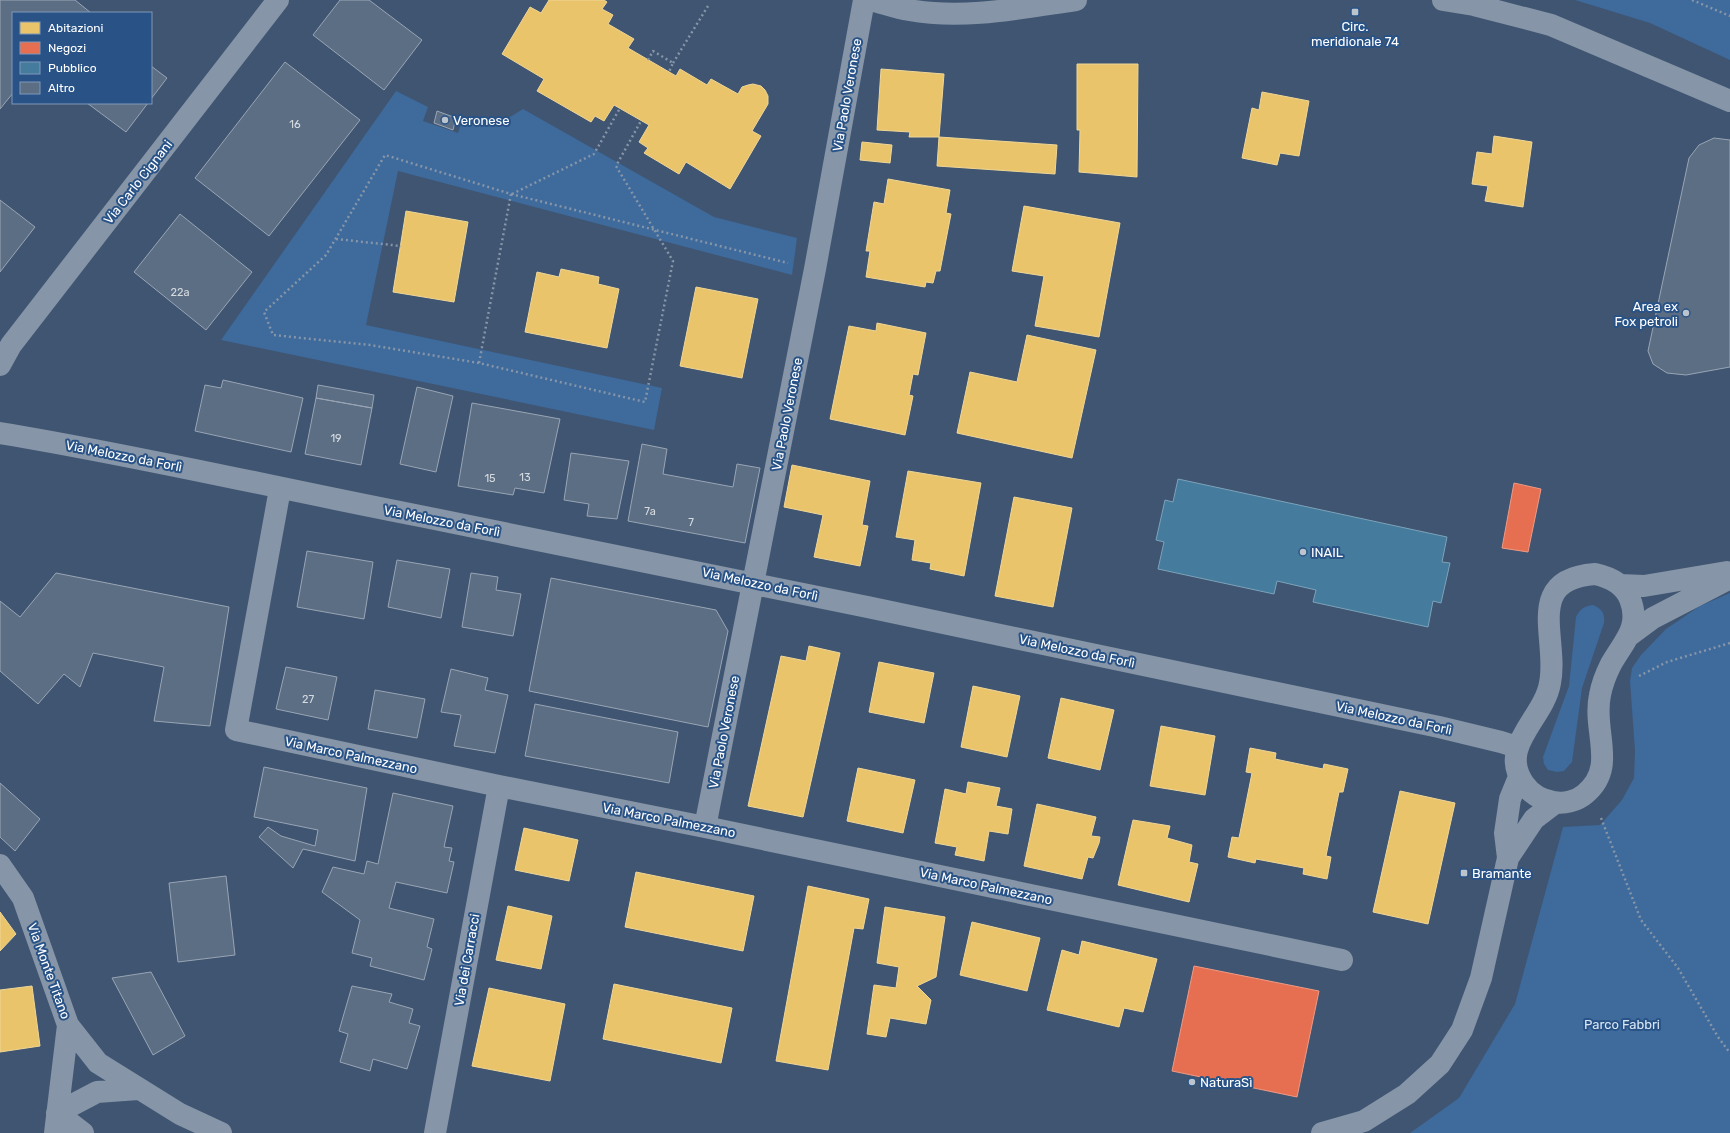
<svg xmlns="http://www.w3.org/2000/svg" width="1730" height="1133" font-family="Rubik,sans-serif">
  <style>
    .green { fill: #3e6a9c }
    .homes { fill: #e9c46a; stroke: #f0d697 }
    .shops { fill: #e76f51; stroke: #ee9a85 }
    .public { fill: #457b9d; stroke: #7da3ba }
    .building { fill: #5c6e84; stroke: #99a5b5 }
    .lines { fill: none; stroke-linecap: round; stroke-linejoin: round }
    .path { stroke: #8695a7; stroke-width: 2.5; stroke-dasharray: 2 3; stroke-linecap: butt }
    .minor { stroke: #8695a7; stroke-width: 22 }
    .poi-dot { fill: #bcc4cd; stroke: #295387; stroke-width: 1.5 }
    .labels { text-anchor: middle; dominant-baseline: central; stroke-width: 4; stroke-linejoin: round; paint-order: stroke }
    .number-label { font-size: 11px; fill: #d6dbe0 }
    .poi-label { font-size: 13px; fill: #fff; stroke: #295387; text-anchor: start }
    .street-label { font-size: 13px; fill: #fff; stroke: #295387 }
    .park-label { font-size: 13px; fill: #d9e7f6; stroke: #295387 }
  </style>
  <rect width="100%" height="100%" fill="#3f5571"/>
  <path class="green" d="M1575 0H1730V60L1650 23Z
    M396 91 428 107 423 121 458 133 463 118 494 127 523 109 714 217 797 238 792 275 398 171 366 325 662 388 654 430 221 340Z
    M1730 593V1133H1410L1459 1098 1515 1004 1563 827 1600 825 1622 800 1634 778 1635 751 1630 681 1632 668 1641 655 1666 629 1700 606Z
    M1593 605C1602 609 1605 613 1604 623L1582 688 1572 762 1564 771 1557 772 1548 770 1544 764 1543 757 1569 686 1576 617C1580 609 1584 606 1593 605Z"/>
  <path class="homes" d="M549 0H604L607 2 602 9 613 15 608 24 634 39 628 48 676 76 680 69 707 85 711 79 738 94 742 87 748 85 753 84 761 86 765 90 768 96V104L752 131 761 136 730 189 686 162 679 174 644 153 648 148 639 142 649 125 614 105 604 121 595 116 591 122 537 91 544 79 502 54 530 7 541 13Z
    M1077 64H1138L1137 177 1079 172 1080 130H1077Z
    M881 69 944 74 939 137H909L910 132 877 130Z
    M1262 92 1309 101 1299 156 1280 153 1277 165 1242 158 1252 108 1259 110Z
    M1494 136 1532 142 1523 207 1485 201 1488 186 1472 184 1477 152 1492 154Z
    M939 137 1057 145 1055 174 937 166Z
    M862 142 892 145 890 163 860 160Z
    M888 179 950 190 946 213 951 214 940 271H936L933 283 926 282 925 287 866 277 870 251H866L874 202 884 204Z
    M1024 206 1120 223 1099 337 1035 326 1044 276 1012 271Z
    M406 211 468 222 454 302 393 292Z
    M561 269 599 277 598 284 619 289 607 348 525 332 537 272 559 277Z
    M696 287 758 299 742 378 680 366Z
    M877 323 926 333 918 375 913 374 909 395 913 396 905 435 830 419 849 326 876 331Z
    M1027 335 1096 350 1072 458 957 433 970 372 1017 382Z
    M792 465 870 481 862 525 868 526 860 566 814 557 823 515 784 507Z
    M908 471 981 483 964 576 930 569 931 563 912 560 915 540 896 537Z
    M1014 497 1072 508 1053 607 995 596Z
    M809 646 840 653 803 817 748 806 781 656 806 661Z
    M879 662 934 673 924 723 869 712Z
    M973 686 1020 696 1007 757 961 747Z
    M1061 698 1114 710 1100 770 1048 758Z
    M1161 726 1215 736 1205 795 1150 786Z
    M1250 748 1276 753 1275 759 1323 769 1324 764 1348 769 1343 792H1339L1326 856 1331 857 1327 879 1303 874 1304 868 1256 859 1255 863 1228 857 1232 837 1239 838 1252 773 1246 772Z
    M858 768 915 780 903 833 847 821Z
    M968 782 1000 788 996 806 1012 809 1008 834 989 831 984 861 955 855 957 847 935 843 945 789 966 794Z
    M1400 791 1455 803 1428 924 1373 912Z
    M1037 804 1096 817 1091 836 1100 837 1099 843 1093 858 1088 857 1082 879 1024 866Z
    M1133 820 1170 826 1167 838 1192 845 1189 862 1198 864 1189 902 1118 885Z
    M524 828 578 840 569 881 515 870Z
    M636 872 754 896 743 951 625 927Z
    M808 886 869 899 863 929 854 928 828 1070 776 1061Z
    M508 906 552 916 541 969 496 960Z
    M885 907 945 917 936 977 917 986 931 1000 926 1024 890 1018 886 1037 867 1034 874 985 896 988 899 967 877 963Z
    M0 912 16 934 0 951Z
    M972 922 1040 938 1027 991 960 975Z
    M1082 941 1157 959 1143 1012 1124 1008 1119 1027 1047 1010 1062 950 1079 955Z
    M614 984 732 1008 721 1063 603 1039Z
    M32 986 40 1046 0 1052V990Z
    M489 988 565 1004 550 1081 472 1066Z"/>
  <path class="shops" d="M1514 483 1541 489 1528 552 1502 548Z
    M1194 966 1319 991 1297 1097 1172 1071Z"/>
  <path class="public" d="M1178 479 1447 537 1442 562 1450 563 1441 603 1433 601 1428 627 1313 602 1316 590 1277 581 1274 594 1158 569 1164 542 1156 540 1165 500 1173 502Z"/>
  <path class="building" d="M0 0H75L91 13H13V93L0 109Z
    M340 0H369L422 40 384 90 313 35Z
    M285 62 360 120 269 236 195 178Z
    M151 66 167 78 151 99Z
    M87 103H148L126 132Z
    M437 111 456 118 453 130 434 123Z
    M1714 138 1730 140V367L1686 375 1667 373 1653 364 1648 351 1689 158 1699 145Z
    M0 200 35 227 0 272Z
    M180 214 252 272 206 330 134 272Z
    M223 380 303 398 291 452 195 431 205 385 221 388Z
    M318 385 374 395 372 408 316 398Z
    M417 387 453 396 436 472 400 464Z
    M316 398 372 408 361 465 305 454Z
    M472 403 560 419 544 493 515 488 513 495 458 486Z
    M642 444 667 449 663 474 733 487 737 464 760 468 745 543 628 521Z
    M571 453 629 461 617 519 587 516 589 504 564 500Z
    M307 551 373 562 364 619 297 607Z
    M397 560 450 569 441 618 388 607Z
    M56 573 229 607 210 726 154 721 164 667 93 653 80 687 64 674 38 704 0 671V601L20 617Z
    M471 573 498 577 496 590 521 594 513 636 462 627Z
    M551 578 716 610 728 631 708 727 529 691Z
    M286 667 337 677 328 720 276 709Z
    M451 669 488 678 485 690 508 695 495 753 454 746 461 715 441 712Z
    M375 690 425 699 417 738 368 729Z
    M535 704 678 732 669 783 525 756Z
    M264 767 367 788 355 861 303 849 293 868 259 837 268 827 281 836 315 846 318 830 254 817Z
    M0 783 40 819 15 851 0 837Z
    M393 793 453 806 444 847 452 848 449 861 454 862 447 893 396 882 389 908 434 919 427 947 432 949 424 980 370 966 372 958 352 953 360 920 322 892 333 867 364 874 367 861 378 864Z
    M226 876 235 955 178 962 169 883Z
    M151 972 185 1036 153 1055 112 978Z
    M352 986 392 994 389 1002 413 1009 409 1023 420 1026 407 1069 373 1059 370 1071 340 1062 348 1034 339 1031Z"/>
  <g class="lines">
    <path class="path" d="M1692 0 1730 16
      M648 60 653 51 673 63 669 72
      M673 63 708 6
      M511 194 479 363 645 402 673 261 616 166 641 121
      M512 194 594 154 620 108
      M336 239 401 246
      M479 363 370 345 273 335 264 312 326 255 385 155 511 194 788 263
      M1639 676 1667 662 1730 643
      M1601 818 1641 920 1678 968 1718 1037 1730 1053"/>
    <path class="minor" d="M870 0C883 3 896 8 909 10 964 20 1021 8 1076 0
      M1443 0 1474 5 1551 25 1730 101
      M0 365 11 345 278 0
      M0 433C141 456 280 489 420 516 760 584 1100 655 1439 727L1501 742 1517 747
      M280 489 236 730 499 786 705 827 1342 960
      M1595 574C1609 577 1624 584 1630 599 1641 627 1624 641 1611 664 1606 674 1602 684 1600 695 1592 731 1618 767 1585 794 1577 801 1564 804 1554 802 1541 800 1531 794 1524 784 1497 746 1544 719 1550 683 1559 639 1523 579 1595 574Z
      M1620 585 1644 586 1727 572
      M1630 635 1653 618 1730 578
      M705 827 815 269 864 0
      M1508 858 1505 833 1510 799 1519 777
      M0 865 23 898 68 1025 55 1133
      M68 1025 98 1063 180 1114 221 1133
      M57 1113 97 1092 138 1089
      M57 1113 83 1133
      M435 1133 499 786
      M1322 1133 1364 1121 1407 1094 1440 1064 1462 1030 1481 978 1508 858 1534 819 1555 803"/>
  </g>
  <g class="poi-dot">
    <rect x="1351" y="8" width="8" height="8" rx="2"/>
    <circle cx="445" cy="120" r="4"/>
    <circle cx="1686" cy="313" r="4"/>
    <circle cx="1303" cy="552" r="4"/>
    <rect x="1460" y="869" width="8" height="8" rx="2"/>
    <circle cx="1192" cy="1082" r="4"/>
  </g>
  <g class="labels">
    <g class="number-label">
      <text x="295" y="124">16</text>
      <text x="180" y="292">22a</text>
      <text x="336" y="438">19</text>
      <text x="525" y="477">13</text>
      <text x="490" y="478">15</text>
      <text x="650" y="511">7a</text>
      <text x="691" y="522">7</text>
      <text x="308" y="699">27</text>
    </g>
    <g class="poi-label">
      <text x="1355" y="26" text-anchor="middle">Circ.<tspan x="1355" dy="15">meridionale 74</tspan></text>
      <text x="453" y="120">Veronese</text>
      <text x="1678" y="306" text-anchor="end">Area ex<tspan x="1678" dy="15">Fox petroli</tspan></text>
      <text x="1311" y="552">INAIL</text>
      <text x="1472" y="873">Bramante</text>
      <text x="1200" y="1082">NaturaSì</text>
    </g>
    <g class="street-label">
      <text transform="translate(847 95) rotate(-80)">Via Paolo Veronese</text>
      <text transform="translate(138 182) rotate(-52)">Via Carlo Cignani</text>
      <text transform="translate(787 414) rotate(-79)">Via Paolo Veronese</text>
      <text transform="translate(124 456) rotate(11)">Via Melozzo da Forlì</text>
      <text transform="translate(442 521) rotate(11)">Via Melozzo da Forlì</text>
      <text transform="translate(760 584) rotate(12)">Via Melozzo da Forlì</text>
      <text transform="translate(1077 651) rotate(12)">Via Melozzo da Forlì</text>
      <text transform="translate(1394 718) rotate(12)">Via Melozzo da Forlì</text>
      <text transform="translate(724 732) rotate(-79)">Via Paolo Veronese</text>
      <text transform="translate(351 755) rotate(12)">Via Marco Palmezzano</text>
      <text transform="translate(669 820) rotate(11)">Via Marco Palmezzano</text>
      <text transform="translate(986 886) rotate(12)">Via Marco Palmezzano</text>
      <text transform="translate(467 960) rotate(-80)">Via dei Carracci</text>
      <text transform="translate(49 971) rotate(70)">Via Monte Titano</text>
    </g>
    <g class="park-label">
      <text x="1622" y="1024">Parco Fabbri</text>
    </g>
  </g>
  <rect x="12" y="12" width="140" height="92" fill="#295387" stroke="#7f98b7"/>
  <rect x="20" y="22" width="20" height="12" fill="#e9c46a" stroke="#7f98b7"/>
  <text x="48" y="32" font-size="12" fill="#ffffff">Abitazioni</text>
  <rect x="20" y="42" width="20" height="12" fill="#e76f51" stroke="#7f98b7"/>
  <text x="48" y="52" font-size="12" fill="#ffffff">Negozi</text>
  <rect x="20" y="62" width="20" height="12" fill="#457b9d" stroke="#7f98b7"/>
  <text x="48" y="72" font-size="12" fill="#ffffff">Pubblico</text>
  <rect x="20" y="82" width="20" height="12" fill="#5c6e84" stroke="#7f98b7"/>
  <text x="48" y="92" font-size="12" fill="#ffffff">Altro</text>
</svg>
